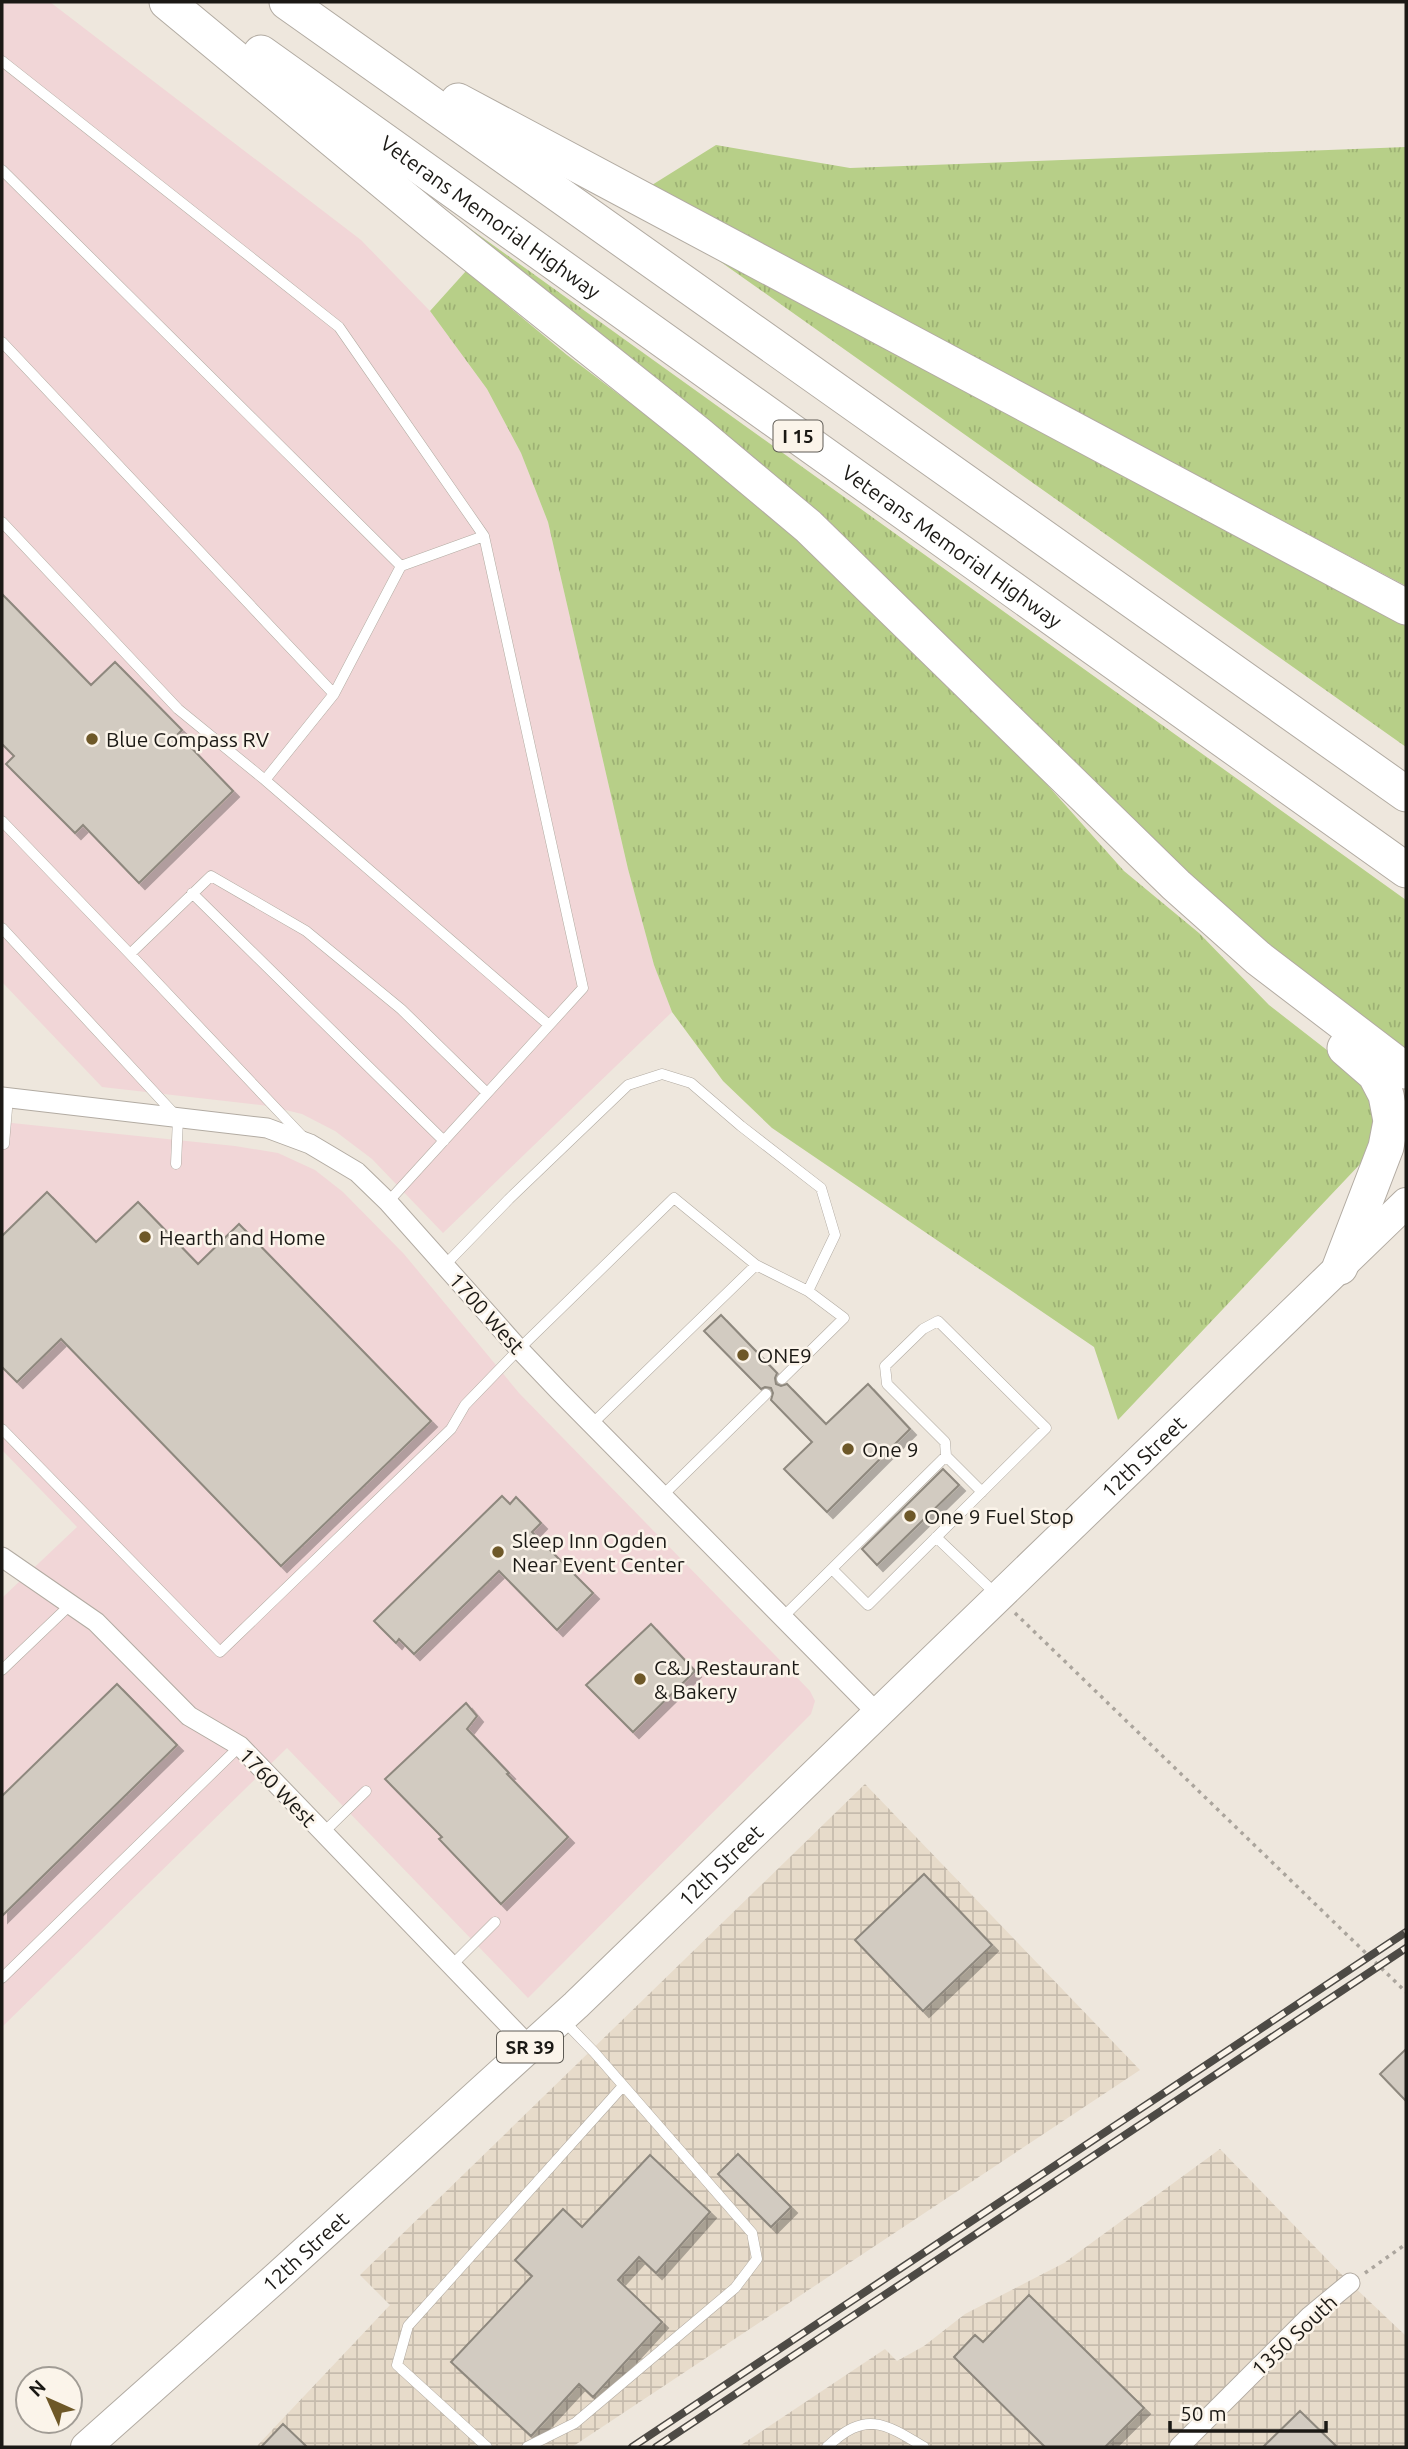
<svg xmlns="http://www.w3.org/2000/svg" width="1408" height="2449" font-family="Ubuntu,sans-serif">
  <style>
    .commercial { fill: #f1d6d7 }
    .industrial { fill: url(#industrial-grid) }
    .grass { fill: url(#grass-tufts) }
    .building { fill: #d2cbc1; stroke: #8e887e; stroke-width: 2; filter: url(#shadow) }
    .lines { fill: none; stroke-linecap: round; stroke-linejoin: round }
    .lane-casing { stroke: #b2aba2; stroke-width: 11 }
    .street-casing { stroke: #b2aba2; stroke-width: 21 }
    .primary-casing { stroke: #b2aba2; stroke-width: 32 }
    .highway-casing { stroke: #b2aba2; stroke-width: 37 }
    .path { stroke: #aba59d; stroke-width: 3.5; stroke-dasharray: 3.5 5; stroke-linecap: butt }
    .lane { stroke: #fff; stroke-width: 10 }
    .street { stroke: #fff; stroke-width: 19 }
    .primary { stroke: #fff; stroke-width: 30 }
    .highway { stroke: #fff; stroke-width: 35 }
    .rail-casing { stroke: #4d4a45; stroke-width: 8 }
    .rail { stroke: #fbf4ea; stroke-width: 5; stroke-dasharray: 16; stroke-linecap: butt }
    .poi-dot { fill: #6e5828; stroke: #fbf4ea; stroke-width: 2.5 }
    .labels { text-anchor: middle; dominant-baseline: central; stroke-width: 5; stroke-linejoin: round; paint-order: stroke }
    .shield { fill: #fbf4ea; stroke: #5e5b55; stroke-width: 2 }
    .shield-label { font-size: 19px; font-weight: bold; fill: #1b1915 }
    .street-label { font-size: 21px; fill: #1b1915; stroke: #fbf4ea }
    .poi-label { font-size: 21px; fill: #1b1915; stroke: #fbf4ea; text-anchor: start }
  </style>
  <defs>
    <pattern id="industrial-grid" width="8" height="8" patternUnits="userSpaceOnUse" patternTransform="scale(1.75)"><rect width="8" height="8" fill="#e7dbca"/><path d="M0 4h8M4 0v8" fill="none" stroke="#c6bbad"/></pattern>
    <pattern id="grass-tufts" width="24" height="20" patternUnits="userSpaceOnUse" patternTransform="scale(1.75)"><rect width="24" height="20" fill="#b7cf88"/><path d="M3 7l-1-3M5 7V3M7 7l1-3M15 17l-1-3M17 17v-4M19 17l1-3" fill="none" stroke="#9db174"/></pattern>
    <filter id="shadow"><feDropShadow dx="6" dy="6" stdDeviation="0" flood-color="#0004"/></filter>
  </defs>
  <rect width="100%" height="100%" fill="#eee7dd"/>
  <path class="commercial" d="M2 2H50L361 240 430 311 487 389 521 453 548 522 628 869 654 965 672 1012 443 1233 372 1159 335 1131 302 1114 269 1106 102 1087 2 982Z
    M2 1122 235 1146 278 1153 315 1170 343 1192 404 1254 519 1393 810 1691 815 1701 811 1714 528 1998 287 1748 2 2027V1598L77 1527 2 1450Z"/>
  <path class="industrial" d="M865 1784 1140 2070 572 2447H256L390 2305 360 2275Z
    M1220 2149 1350 2283 1406 2336V2447H738L885 2349 897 2361 924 2346 965 2314 1064 2263Z"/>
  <path class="grass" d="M716 145 850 168 1406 147V586L1015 380 652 185Z
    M433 202 1406 900V1052L1261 939Z
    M711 255 1406 626V747Z
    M466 271 567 355 692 450 783 526 1003 735 1124 871 1199 933 1269 1005 1359 1075 1377 1118 1364 1160 1118 1420 1094 1347 772 1128 723 1081 672 1012 654 965 628 869 548 522 521 453 487 389 430 311Z"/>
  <path class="building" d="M2 594 91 685 115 662 182 730 178 734 233 791 139 883 83 825 75 833 6 764 14 756 2 744Z
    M47 1192 96 1242 138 1202 198 1264 239 1224 431 1421 281 1566 61 1339 17 1382 2 1367V1236Z
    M721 1315 777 1373 775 1378 776 1384 781 1386 787 1384 826 1424 868 1384 910 1429 827 1512 784 1469 812 1442 771 1400 773 1393 771 1388 765 1387 761 1389 704 1331Z
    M943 1469 959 1485 877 1565 862 1549Z
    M502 1496 510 1504 516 1497 541 1523 532 1532 593 1593 557 1630 499 1571 414 1654 399 1639 396 1643 374 1621Z
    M651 1624 695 1671 633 1732 586 1685Z
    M117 1684 177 1745 2 1916V1796Z
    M466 1703 477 1716 467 1729 509 1773 507 1774 568 1837 501 1904 439 1839 442 1837 385 1779Z
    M924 1874 992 1945 923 2011 855 1940Z
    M1406 2049V2101L1380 2074Z
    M738 2154 791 2207 771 2227 718 2174Z
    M650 2155 710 2212 656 2273 639 2257 618 2280 662 2322 593 2397 579 2384 531 2436 451 2362 532 2276 515 2260 563 2209 582 2227Z
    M1029 2295 1144 2408 1105 2447H1045L954 2357 975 2335 983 2342Z
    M1300 2411 1337 2447H1263Z
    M283 2424 307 2447H261Z"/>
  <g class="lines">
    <g class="lane-casing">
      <path id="lane" d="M2 61 339 327 484 536 583 988 388 1202
        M2 170 401 566 484 536
        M2 342 334 694 265 780 549 1025
        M2 522 178 709 265 780
        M334 694 401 566
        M2 821 130 954
        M192 893 444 1141
        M2 928 178 1118 176 1164
        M302 1136 130 954 211 876 306 931 401 1009 487 1093
        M4 1144 8 1097
        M445 1265 509 1199 628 1085 662 1074 691 1083 741 1126 821 1188 835 1235 808 1291
        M592 1424 756 1265
        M2 1429 220 1652 451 1429 465 1405 519 1349 674 1198 756 1265 808 1291 844 1318 782 1379
        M662 1496 766 1394
        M936 1537 996 1594
        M832 1569 868 1605 1046 1428 938 1321 923 1329 885 1366 887 1384 945 1442 946 1456
        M783 1617 946 1456 982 1492
        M2 1670 70 1605
        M323 1833 366 1791
        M451 1966 495 1922
        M2 1978 240 1746
        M487 2447 397 2365 408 2326 623 2086
        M527 2447 575 2423 735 2288 757 2259 752 2233 594 2052 564 2021
        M827 2447C865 2411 883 2422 924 2447"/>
    </g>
    <g class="street-casing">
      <path id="street" d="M2 1097 267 1128 310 1144 357 1172 388 1202 519 1349 559 1391 878 1714
        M2 1557 96 1622 189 1716 240 1746 530 2047
        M1179 2447 1310 2316 1350 2283"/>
    </g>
    <g class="primary-casing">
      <g id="primary">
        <path id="s1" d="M86 2447 278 2276 576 2005 1406 1203"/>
      </g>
    </g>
    <g class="highway-casing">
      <g id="highway">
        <path d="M167 2 435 224 698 434 808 526 1176 885 1258 958 1406 1071"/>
        <path d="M287 2 1406 794"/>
        <path id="s2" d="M261 53 1406 870"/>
        <path d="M458 101 1406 607"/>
        <path d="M1340 1267 1386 1147 1391 1121 1386 1095 1375 1074 1345 1048"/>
      </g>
    </g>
    <path class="path" d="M1015 1613 1406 1992
      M1365 2273 1406 2244"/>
    <use href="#lane" class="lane"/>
    <use href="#street" class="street"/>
    <use href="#primary" class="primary"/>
    <use href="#highway" class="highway"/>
    <g class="rail-casing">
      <path id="rail" d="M632 2447 1406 1932
        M656 2447 1406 1948"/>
    </g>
    <use href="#rail" class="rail"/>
  </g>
  <g class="poi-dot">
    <circle cx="92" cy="739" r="7"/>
    <circle cx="145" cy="1237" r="7"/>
    <circle cx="743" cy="1355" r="7"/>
    <circle cx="848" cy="1449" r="7"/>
    <circle cx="910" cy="1516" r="7"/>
    <circle cx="498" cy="1552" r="7"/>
    <circle cx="640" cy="1679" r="7"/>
  </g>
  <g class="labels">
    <g class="shield">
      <rect x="773.5" y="420.5" width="49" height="31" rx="5"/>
      <rect x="497" y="2031.5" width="66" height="31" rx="5"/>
    </g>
    <g class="shield-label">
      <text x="798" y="436">I 15</text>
      <text x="530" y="2047">SR 39</text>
    </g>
    <g class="street-label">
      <text stroke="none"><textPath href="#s2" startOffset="282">Veterans Memorial Highway</textPath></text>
      <text stroke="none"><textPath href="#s2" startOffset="849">Veterans Memorial Highway</textPath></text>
      <text transform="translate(487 1313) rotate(48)">1700 West</text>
      <text stroke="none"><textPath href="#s1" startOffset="1449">12th Street</textPath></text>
      <text transform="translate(278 1787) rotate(46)">1760 West</text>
      <text stroke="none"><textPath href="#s1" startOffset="861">12th Street</textPath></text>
      <text stroke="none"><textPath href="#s1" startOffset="294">12th Street</textPath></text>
      <text transform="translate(1294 2335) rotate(-43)">1350 South</text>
    </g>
    <g class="poi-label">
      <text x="106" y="739">Blue Compass RV</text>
      <text x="159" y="1237">Hearth and Home</text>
      <text x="757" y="1355">ONE9</text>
      <text x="862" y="1449">One 9</text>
      <text x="924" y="1516">One 9 Fuel Stop</text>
      <text x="512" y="1540">Sleep Inn Ogden<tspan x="512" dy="24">Near Event Center</tspan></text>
      <text x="654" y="1667">C&amp;J Restaurant<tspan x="654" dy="24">&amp; Bakery</tspan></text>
    </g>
  </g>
  <rect width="1408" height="2449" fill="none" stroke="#1b1915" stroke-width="7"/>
  <g transform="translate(49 2400) rotate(315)"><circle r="33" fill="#fbf4ea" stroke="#a19c95" stroke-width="2"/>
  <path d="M0-5L12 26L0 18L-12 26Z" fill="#6e5828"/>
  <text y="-10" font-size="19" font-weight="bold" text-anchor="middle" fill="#1b1915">N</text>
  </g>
  <path d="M1170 2421v10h156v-10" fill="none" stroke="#1b1915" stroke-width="3.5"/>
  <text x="1180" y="2421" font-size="21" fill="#1b1915" stroke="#fbf4ea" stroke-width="5" paint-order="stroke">50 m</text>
</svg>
